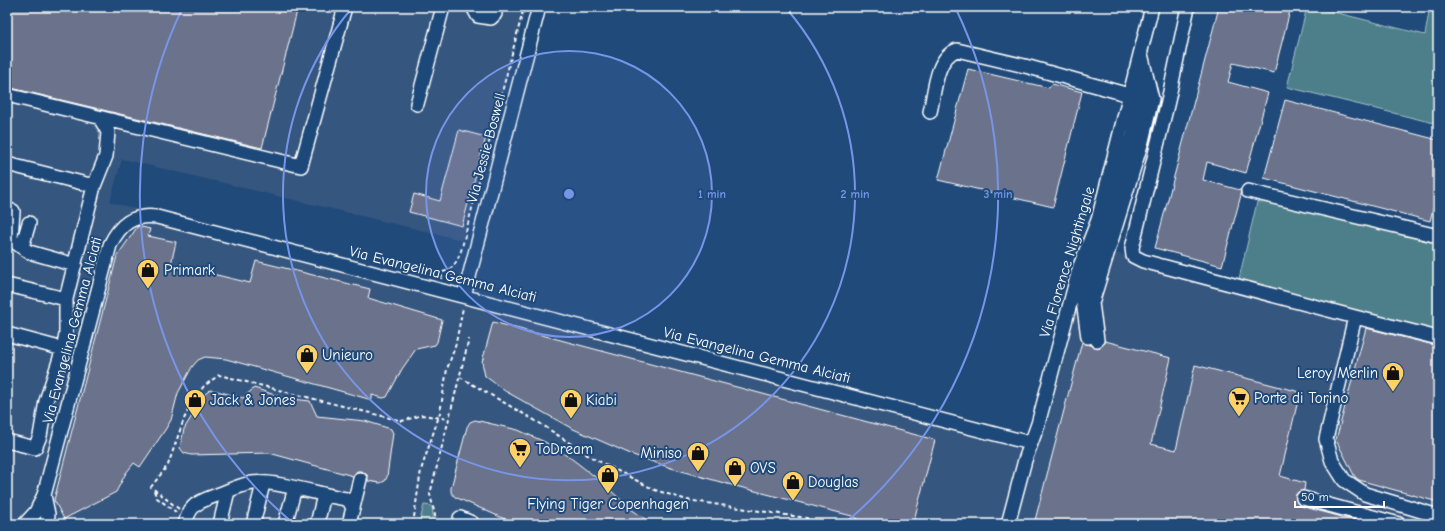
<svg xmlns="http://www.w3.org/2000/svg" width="1445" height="531" font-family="'Comic Neue',sans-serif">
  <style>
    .built { fill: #36567f }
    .green { fill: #4e7f8a; stroke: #a6bfc4 }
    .building { fill: #6a728c; stroke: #fff }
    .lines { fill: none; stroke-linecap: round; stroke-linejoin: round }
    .minor-casing { stroke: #fff; stroke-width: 16 }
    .path { stroke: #fff; stroke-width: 2; stroke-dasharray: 4 3; stroke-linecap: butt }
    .minor { stroke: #1f4a7a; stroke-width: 13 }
    .ring { fill: none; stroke: #7795e8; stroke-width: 2 }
    .labels { text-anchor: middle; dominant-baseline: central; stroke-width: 4; stroke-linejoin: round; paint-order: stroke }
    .street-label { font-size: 15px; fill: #fff; stroke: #1f4a7a }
    .poi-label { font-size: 15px; fill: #fff; stroke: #1f4a7a; text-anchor: start }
    .centre { fill: #7795e8; stroke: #1f4a7a; stroke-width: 2 }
    .ring-label { font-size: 12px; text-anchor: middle; font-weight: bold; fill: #7795e8; stroke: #1f4a7a; stroke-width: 4; stroke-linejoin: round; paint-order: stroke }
  </style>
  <rect width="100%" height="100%" fill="#1f4a7a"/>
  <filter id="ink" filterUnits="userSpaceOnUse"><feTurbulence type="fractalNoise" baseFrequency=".025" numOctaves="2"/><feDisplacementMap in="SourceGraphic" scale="8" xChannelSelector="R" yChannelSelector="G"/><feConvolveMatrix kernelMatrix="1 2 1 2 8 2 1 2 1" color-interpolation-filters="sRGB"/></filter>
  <g filter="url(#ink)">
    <path class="built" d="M7 7H526L462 240 122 159 110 202 438 290 1030 443 1080 266 1108 251 1438 338V524H7Z"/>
    <path class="green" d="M1307 7H1314L1425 35 1429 12 1435 9 1438 14V124L1287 87Z
      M1258 198 1438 244V335L1238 283Z
      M424 505 432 506 434 524H419Z"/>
    <path class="building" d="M7 7H298L262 148 7 87Z
      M1219 7H1291L1274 73 1233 63 1228 82 1268 93 1246 173 1207 162 1203 180 1240 190 1241 195 1222 266 1155 248Z
      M968 69 1049 88 1052 84 1082 92 1053 207 938 180Z
      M1285 100 1438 140V189L1430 221 1264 178Z
      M459 130 486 137 462 226 409 212 414 194 440 201Z
      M138 226 150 229 148 236 176 242 171 264 250 283 256 261 370 289 368 298 442 320 437 342 435 345 416 349 402 369 387 397 383 398 372 395V400L226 359 205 357 198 360 192 367 178 393 171 420 165 430 140 467 134 463 126 473 116 492 64 519 54 500 117 256Z
      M493 322 935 440 913 524H865L852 516 724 483 671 468 633 455 571 428 505 391 485 376 482 362Z
      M1366 328 1438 346V502L1359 480 1355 477 1336 440Z
      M1105 341 1171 358 1151 444 1176 450 1195 365 1300 392 1280 476 1305 483 1304 490 1298 492 1295 496 1297 503 1301 506 1368 524H1034L1082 342 1098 348 1102 346Z
      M254 388 284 398 310 401 317 416 365 421 391 429 393 433 387 477 385 481 380 483 368 481V476L362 471H357L353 476 269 453 191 455 184 453 180 448 184 429 205 394 210 390 217 391 243 398Z
      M475 420 518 430 545 442 572 459 598 479 631 509 652 524H516L455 497 451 492V488L467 427 470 422Z"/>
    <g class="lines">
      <g class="minor-casing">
        <path id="minor" d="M473 7 478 16 491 18 495 14V7
          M1188 7 1168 101 1132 248 1133 256 1143 261 1355 317
          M7 95 301 166 345 7
          M417 104 443 7
          M930 112C935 92 935 58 957 50L1029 67 1129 95
          M7 164 94 186 106 156 108 132 100 118
          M1248 191 1438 236
          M7 237 29 252 75 265
          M11 238 13 211
          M22 247 29 223
          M7 285 66 299V334L63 349 7 334
          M464 296 539 7
          M66 299 94 186
          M1088 337 1083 301 1132 139 1142 98 1135 72
          M1438 338 1355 317 1326 439 1332 461 1344 480 1365 494 1438 516
          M1097 340 1092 303 1142 141 1152 99 1141 54
          M7 441 35 448 40 436 46 401 63 349
          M44 495 48 514 47 524
          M1303 498 1399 524
          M25 524 36 512 44 495 110 245C120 224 133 214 157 217L1030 443
          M185 524C190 504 198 502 217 495 228 491 240 485 252 483 276 480 321 495 346 499L350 502 353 509
          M220 524 228 491
          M253 524 263 484
          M285 524 295 488
          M317 524 324 495
          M349 524 360 479
          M459 524 460 518 472 523
          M1008 524 1025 460 1038 424 1080 266 1098 220 1152 7"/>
      </g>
      <path class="path" d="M441 279 443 272C454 269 457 261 461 251L524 7
        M460 377 541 424 589 456 655 490 687 500 806 518 822 524
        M154 491 157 498 176 512
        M179 509 151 487 168 465 184 419 193 400 204 386 219 375 402 421 422 415 449 419
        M413 524 421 470 440 413 447 369 455 347 463 308
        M437 524 430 494 469 339"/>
      <use href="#minor" class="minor"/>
    </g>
  </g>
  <circle cx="569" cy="194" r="143" fill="#7795e8" fill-opacity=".12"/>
  <g class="ring">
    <circle cx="569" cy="194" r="143"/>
    <path d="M786 8A286 286 0 1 1 352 8"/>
    <path d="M293 523A429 429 0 0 1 182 9M956 9A429 429 0 0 1 845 523"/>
  </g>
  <defs>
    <g id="shop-pin" transform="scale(1.15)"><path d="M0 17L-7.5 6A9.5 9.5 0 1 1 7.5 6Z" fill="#ffd166" stroke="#1f4a7a"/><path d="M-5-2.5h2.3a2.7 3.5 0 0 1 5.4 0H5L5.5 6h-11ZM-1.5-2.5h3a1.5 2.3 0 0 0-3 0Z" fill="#111"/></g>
    <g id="supermarket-pin" transform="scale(1.15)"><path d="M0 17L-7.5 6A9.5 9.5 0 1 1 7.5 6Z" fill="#ffd166" stroke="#1f4a7a"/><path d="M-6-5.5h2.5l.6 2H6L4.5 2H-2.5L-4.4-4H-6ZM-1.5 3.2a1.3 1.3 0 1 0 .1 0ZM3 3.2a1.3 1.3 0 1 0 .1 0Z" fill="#111"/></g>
  </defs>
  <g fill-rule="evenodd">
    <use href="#shop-pin" x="148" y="270"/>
    <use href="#shop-pin" x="307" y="355"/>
    <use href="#shop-pin" x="1393" y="373"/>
    <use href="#supermarket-pin" x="1239" y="398"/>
    <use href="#shop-pin" x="195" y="400"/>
    <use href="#shop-pin" x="571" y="400"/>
    <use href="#supermarket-pin" x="520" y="449"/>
    <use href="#shop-pin" x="698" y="453"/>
    <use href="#shop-pin" x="735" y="468"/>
    <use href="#shop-pin" x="608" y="475"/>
    <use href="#shop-pin" x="793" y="482"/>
  </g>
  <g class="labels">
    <g class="street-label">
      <text transform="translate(486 148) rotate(-75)">Via Jessie Boswell</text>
      <text transform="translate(1067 262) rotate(-73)">Via Florence Nightingale</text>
      <text transform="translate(443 274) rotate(14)">Via Evangelina Gemma Alciati</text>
      <text transform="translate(72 330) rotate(-75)">Via Evangelina Gemma Alciati</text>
      <text transform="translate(757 355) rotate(14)">Via Evangelina Gemma Alciati</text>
    </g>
    <g class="poi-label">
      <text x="164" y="270">Primark</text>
      <text x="322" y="355">Unieuro</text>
      <text x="1378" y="373" text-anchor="end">Leroy Merlin</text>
      <text x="1254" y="398">Porte di Torino</text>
      <text x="210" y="400">Jack &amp; Jones</text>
      <text x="586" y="400">Kiabi</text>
      <text x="536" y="449">ToDream</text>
      <text x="682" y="453" text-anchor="end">Miniso</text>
      <text x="750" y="468">OVS</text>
      <text x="808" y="482">Douglas</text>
      <text x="608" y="504" text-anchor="middle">Flying Tiger Copenhagen</text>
    </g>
  </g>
  <circle cx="569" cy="194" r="6" class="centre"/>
  <g class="ring-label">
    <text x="712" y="198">1 min</text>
    <text x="855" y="198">2 min</text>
    <text x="998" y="198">3 min</text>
  </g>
  <rect width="1445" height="531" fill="none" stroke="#1f4a7a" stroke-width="24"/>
  <rect x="12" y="12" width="1421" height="507" fill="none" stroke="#fff" stroke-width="1.5" filter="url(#ink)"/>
  <path d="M1295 501v6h89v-6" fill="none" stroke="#ffffff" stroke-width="2"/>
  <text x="1301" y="501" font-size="12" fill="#ffffff" stroke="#1f4a7a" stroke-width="3" paint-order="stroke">50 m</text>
</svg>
